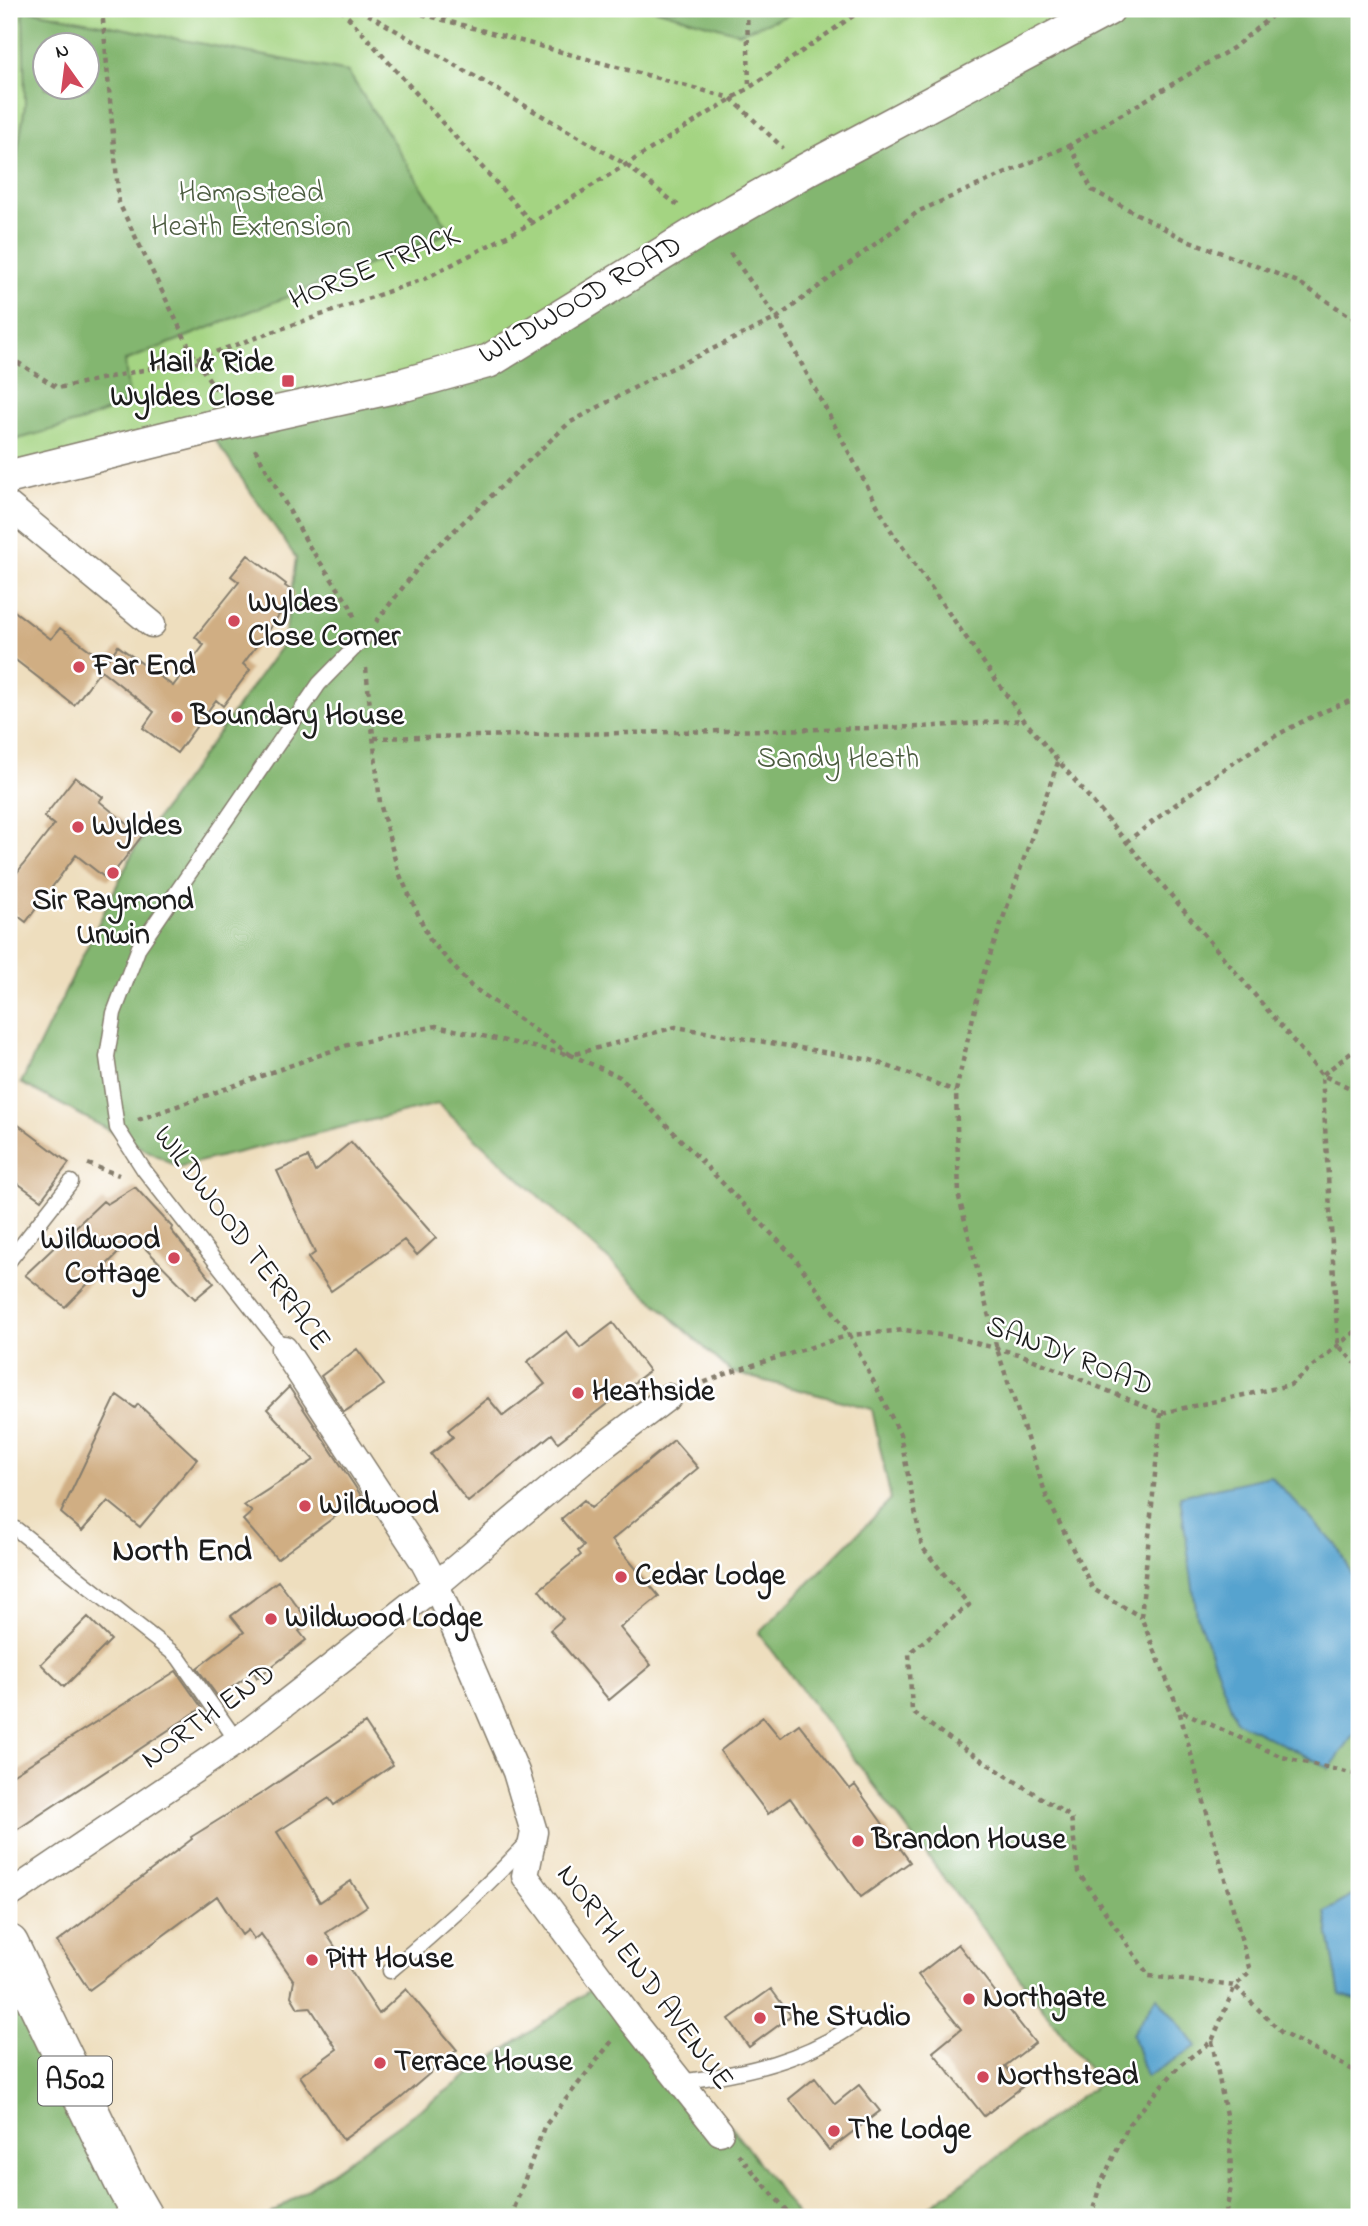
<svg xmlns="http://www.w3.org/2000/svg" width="1368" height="2226" font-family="'Indie Flower',sans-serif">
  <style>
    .green { fill: #a4d482; stroke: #60784f; stroke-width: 2; fill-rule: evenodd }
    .forest { fill: #83b670; stroke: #506946; stroke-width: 2; fill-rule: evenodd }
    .water { fill: #57a3cf; stroke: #3a6076; stroke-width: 2 }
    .building { fill: #d0ae83 }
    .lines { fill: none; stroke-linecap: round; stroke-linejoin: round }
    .service-casing { stroke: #857d6d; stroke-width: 17 }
    .minor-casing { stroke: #857d6d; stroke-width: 29 }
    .tertiary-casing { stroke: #857d6d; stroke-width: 36 }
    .primary-casing { stroke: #857d6d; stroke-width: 41 }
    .path { stroke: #857d6d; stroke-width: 4.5; stroke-dasharray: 5 5; stroke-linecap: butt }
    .service { stroke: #fff; stroke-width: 14 }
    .minor { stroke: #fff; stroke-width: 26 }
    .tertiary { stroke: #fff; stroke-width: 33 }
    .primary { stroke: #fff; stroke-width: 38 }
    .poi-dot { fill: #d1495b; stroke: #fff; stroke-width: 2.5 }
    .labels { text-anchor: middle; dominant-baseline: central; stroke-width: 5; stroke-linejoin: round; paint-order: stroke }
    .shield { fill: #fff; stroke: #606060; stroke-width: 2 }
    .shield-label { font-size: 28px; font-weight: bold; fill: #1c1c1c }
    .park-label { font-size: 30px; fill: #4c5c40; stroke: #fff }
    .street-label { font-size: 30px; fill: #1c1c1c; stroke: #fff }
    .poi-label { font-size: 30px; font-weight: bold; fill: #1c1c1c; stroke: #fff; text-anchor: start }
    .quarter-label { font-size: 33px; font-weight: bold; fill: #1c1c1c; stroke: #fff }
  </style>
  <rect width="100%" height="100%" fill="#fff"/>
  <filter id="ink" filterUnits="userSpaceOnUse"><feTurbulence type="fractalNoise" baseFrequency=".0143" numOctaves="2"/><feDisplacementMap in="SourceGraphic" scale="14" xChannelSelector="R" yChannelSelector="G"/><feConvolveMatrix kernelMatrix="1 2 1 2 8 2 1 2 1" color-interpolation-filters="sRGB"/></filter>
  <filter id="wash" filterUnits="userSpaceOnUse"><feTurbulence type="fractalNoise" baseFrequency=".00686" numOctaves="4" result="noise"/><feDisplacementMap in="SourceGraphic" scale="28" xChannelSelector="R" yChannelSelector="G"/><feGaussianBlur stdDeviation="1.57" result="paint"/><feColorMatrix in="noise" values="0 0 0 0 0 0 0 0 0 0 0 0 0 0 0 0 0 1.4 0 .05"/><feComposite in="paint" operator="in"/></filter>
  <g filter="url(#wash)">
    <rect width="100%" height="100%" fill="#eedebe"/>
    <path class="green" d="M9 9H1108L489 361 9 477ZM46 46H88V88H46Z"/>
    <path class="forest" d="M23 9 348 72 451 232 125 361 129 402 83 421 15 440 9 437V205L25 105ZM46 46H88V88H46Z
      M654 9H805L739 33Z
      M1108 9H1359V1589L1337 1546 1329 1768 1359 1727V1892L1325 1912 1340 1994 1359 2000V2217H915L1099 2083 759 1633 891 1500 872 1409 731 1372 438 1104 178 1167 21 1083 134 850 284 642 296 558 207 428 489 361Z
      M9 1945 143 2217H9Z
      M597 1985 713 2138 731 2126 799 2217H267Z"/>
    <path class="water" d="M1270 1476 1337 1546 1359 1589V1727L1330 1768 1236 1721 1197 1616 1180 1496Z
      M1359 1892V2000L1340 1995 1325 1912Z
      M1157 1997 1197 2046 1146 2077 1132 2034Z"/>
    <g id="blocks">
      <path class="building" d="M248 555 286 584 285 586 294 592V595L243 664 250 670 223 706 216 700 177 753 143 728 154 712 101 670 74 705 9 655V607L51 639 60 628 106 662 118 646 173 686 204 645 195 637 239 582 231 576Z
        M75 777 103 797 99 801 142 836 108 880 76 855 26 922 9 909V883L54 825 44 817Z
        M9 1118 69 1163 41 1200 9 1177Z
        M351 1142 436 1238 417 1255 404 1240 331 1291 308 1258 315 1253 277 1171 308 1157 315 1172Z
        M135 1187 172 1227 171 1230 214 1283 195 1299 134 1237 65 1307 25 1275 103 1201 107 1204Z
        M613 1323 649 1371 558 1442 552 1434 468 1502 431 1454 453 1437 448 1430 488 1398 503 1416 545 1384 527 1362 567 1331 580 1348Z
        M357 1349 384 1385 344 1412 321 1376Z
        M289 1387 362 1497 277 1559 243 1520 252 1512 244 1505 314 1460 267 1409Z
        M117 1395 135 1408 138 1404 197 1459 140 1527 108 1501 82 1531 61 1513Z
        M674 1440 698 1468 612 1540 659 1596 620 1628 651 1665 609 1700 550 1630 563 1619 539 1590 581 1555 578 1551 584 1546 561 1519 584 1500 591 1508Z
        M278 1581 310 1623 299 1631 306 1640 257 1678 254 1672 218 1697 197 1668 244 1632 231 1616Z
        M88 1617 111 1640 64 1687 41 1664Z
        M176 1671 202 1708 9 1835V1777Z
        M763 1717 780 1738 799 1724 850 1789 855 1785 910 1862 861 1897 790 1798 768 1814 720 1751Z
        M365 1723 393 1765 334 1805 329 1798 277 1832 320 1902 351 1881 367 1906 326 1933 379 2014 406 1989 457 2050 400 2099 343 2140 300 2076 337 2049 310 2007 298 2008 291 1996 294 1981 261 1934 254 1939 248 1930 242 1935 217 1896 89 1990 57 1942 192 1839 191 1837 262 1793Z
        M958 1944 1035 2043 1005 2066 1022 2087 984 2116 933 2052 961 2029 918 1975Z
        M771 1989 791 2016 749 2047 729 2019Z
        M815 2078 835 2104 859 2085 880 2111 829 2150 789 2099Z"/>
    </g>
  </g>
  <g filter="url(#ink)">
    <use href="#blocks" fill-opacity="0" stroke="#857d6d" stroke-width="2"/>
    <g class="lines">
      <g class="service-casing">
        <path id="service" d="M9 1261 71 1182
          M284 1349 144 1170 117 1128 107 1057 114 1013 139 947 319 684 363 639
          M16 1529 178 1657 237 1741
          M390 1971C438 1930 485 1889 528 1842
          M679 2082C747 2073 804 2061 860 2021"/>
      </g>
      <g class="minor-casing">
        <path id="minor" d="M9 506 152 624
          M284 1349 422 1559 436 1585 516 1772 534 1832 525 1876 633 2022 720 2132
          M9 1895 237 1741 436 1585 581 1463 668 1397"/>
      </g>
      <g class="tertiary-casing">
        <path id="tertiary" d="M9 477 207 428 406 384 489 361 706 227 806 170 1108 9"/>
      </g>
      <g class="primary-casing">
        <path id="primary" d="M9 1944 127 2189 143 2217"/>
      </g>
      <path class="path" d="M82 9 102 11 122 9
        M102 9 119 203 195 359 218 392
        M341 9 532 223
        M359 9 625 164 680 207
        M403 9 731 98 783 148
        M747 9 749 87
        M1070 145 1092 190 1182 238 1298 282 1359 322
        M730 253 777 318 890 529 1024 720 1322 1075 1338 1345 1359 1367
        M9 357 58 388 195 359 424 279 532 223 749 88 863 9
        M255 449 309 546 350 606 355 619
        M376 622 428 555 569 423 656 376 777 318 919 211 1070 145 1233 48 1280 9
        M366 668 380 803 398 871 430 940 471 986 571 1055 676 1027 871 1060 956 1091
        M374 738 922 727 1024 720
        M1058 762 982 978 956 1091 959 1197 997 1349 1047 1498 1093 1589 1141 1617
        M1126 842C1199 787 1271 727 1359 698
        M1359 1047 1322 1075 1359 1092
        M138 1120 348 1045 436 1026 571 1055 620 1077 794 1257 850 1335 900 1434 922 1547 969 1605 909 1653 912 1712 960 1746 1071 1817 1078 1872 1149 1976 1235 1986 1250 1971 1179 1710
        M88 1164 119 1175
        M695 1386 731 1372 850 1335 905 1330 953 1337 1022 1355 1161 1413 1290 1385 1359 1328
        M1161 1413 1141 1617 1179 1710 1282 1757 1359 1775
        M1212 2041 1230 2136 1231 2187 1225 2217
        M738 2154 792 2217
        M511 2217 544 2127 612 2041
        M1091 2217 1100 2185 1129 2124 1180 2065 1212 2041 1235 1986 1282 2033 1351 2069 1359 2071"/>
      <use href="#service" class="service"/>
      <use href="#minor" class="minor"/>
      <use href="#tertiary" class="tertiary"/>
      <use href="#primary" class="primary"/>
    </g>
  </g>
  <g class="poi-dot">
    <rect x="281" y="374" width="14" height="14" rx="3.5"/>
    <circle cx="234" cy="621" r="7"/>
    <circle cx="79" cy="667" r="7"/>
    <circle cx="177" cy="717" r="7"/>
    <circle cx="78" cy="827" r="7"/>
    <circle cx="113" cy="873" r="7"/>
    <circle cx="174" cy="1258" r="7"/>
    <circle cx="578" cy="1393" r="7"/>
    <circle cx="305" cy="1506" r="7"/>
    <circle cx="621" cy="1577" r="7"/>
    <circle cx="271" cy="1619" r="7"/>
    <circle cx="858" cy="1841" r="7"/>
    <circle cx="312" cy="1960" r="7"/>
    <circle cx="969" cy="1999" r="7"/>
    <circle cx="760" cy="2018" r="7"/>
    <circle cx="380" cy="2063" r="7"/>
    <circle cx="983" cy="2077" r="7"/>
    <circle cx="834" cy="2131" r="7"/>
  </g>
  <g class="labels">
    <rect class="shield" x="38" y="2056.5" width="74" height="49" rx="5"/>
    <g class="shield-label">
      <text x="75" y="2081">A502</text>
    </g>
    <g class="park-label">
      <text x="251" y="194">Hampstead<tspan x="251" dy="34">Heath Extension</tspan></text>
      <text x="838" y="760">Sandy Heath</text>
    </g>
    <g class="street-label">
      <text transform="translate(375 269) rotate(-22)">HORSE TRACK</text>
      <text transform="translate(581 301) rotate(-30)">WILDWOOD ROAD</text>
      <text transform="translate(241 1239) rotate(53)">WILDWOOD TERRACE</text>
      <text transform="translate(1069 1357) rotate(21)">SANDY ROAD</text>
      <text transform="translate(209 1717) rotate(-36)">NORTH END</text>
      <text transform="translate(644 1978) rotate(53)">NORTH END AVENUE</text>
    </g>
    <g class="poi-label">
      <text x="274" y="364" text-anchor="end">Hail &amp; Ride<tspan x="274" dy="34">Wyldes Close</tspan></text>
      <text x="248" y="604">Wyldes<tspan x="248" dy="34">Close Corner</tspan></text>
      <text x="93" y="667">Far End</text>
      <text x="191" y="717">Boundary House</text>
      <text x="92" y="827">Wyldes</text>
      <text x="113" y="902" text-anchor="middle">Sir Raymond<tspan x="113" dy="34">Unwin</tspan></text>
      <text x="160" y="1241" text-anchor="end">Wildwood<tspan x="160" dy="34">Cottage</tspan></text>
      <text x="592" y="1393">Heathside</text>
      <text x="319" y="1506">Wildwood</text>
      <text x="635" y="1577">Cedar Lodge</text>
      <text x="285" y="1619">Wildwood Lodge</text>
      <text x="872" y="1841">Brandon House</text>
      <text x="326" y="1960">Pitt House</text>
      <text x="983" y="1999">Northgate</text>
      <text x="774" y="2018">The Studio</text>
      <text x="394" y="2063">Terrace House</text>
      <text x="997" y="2077">Northstead</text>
      <text x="848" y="2131">The Lodge</text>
    </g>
    <g class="quarter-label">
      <text x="182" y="1552">North End</text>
    </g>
  </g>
  <rect width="1368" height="2226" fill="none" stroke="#fff" stroke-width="35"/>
  <g transform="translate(66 66) rotate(346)"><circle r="33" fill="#ffffff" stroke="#a4a4a4" stroke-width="2"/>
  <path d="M0-5L12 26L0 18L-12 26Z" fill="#d1495b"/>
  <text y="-10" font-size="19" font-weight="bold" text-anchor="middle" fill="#1c1c1c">N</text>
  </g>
</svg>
